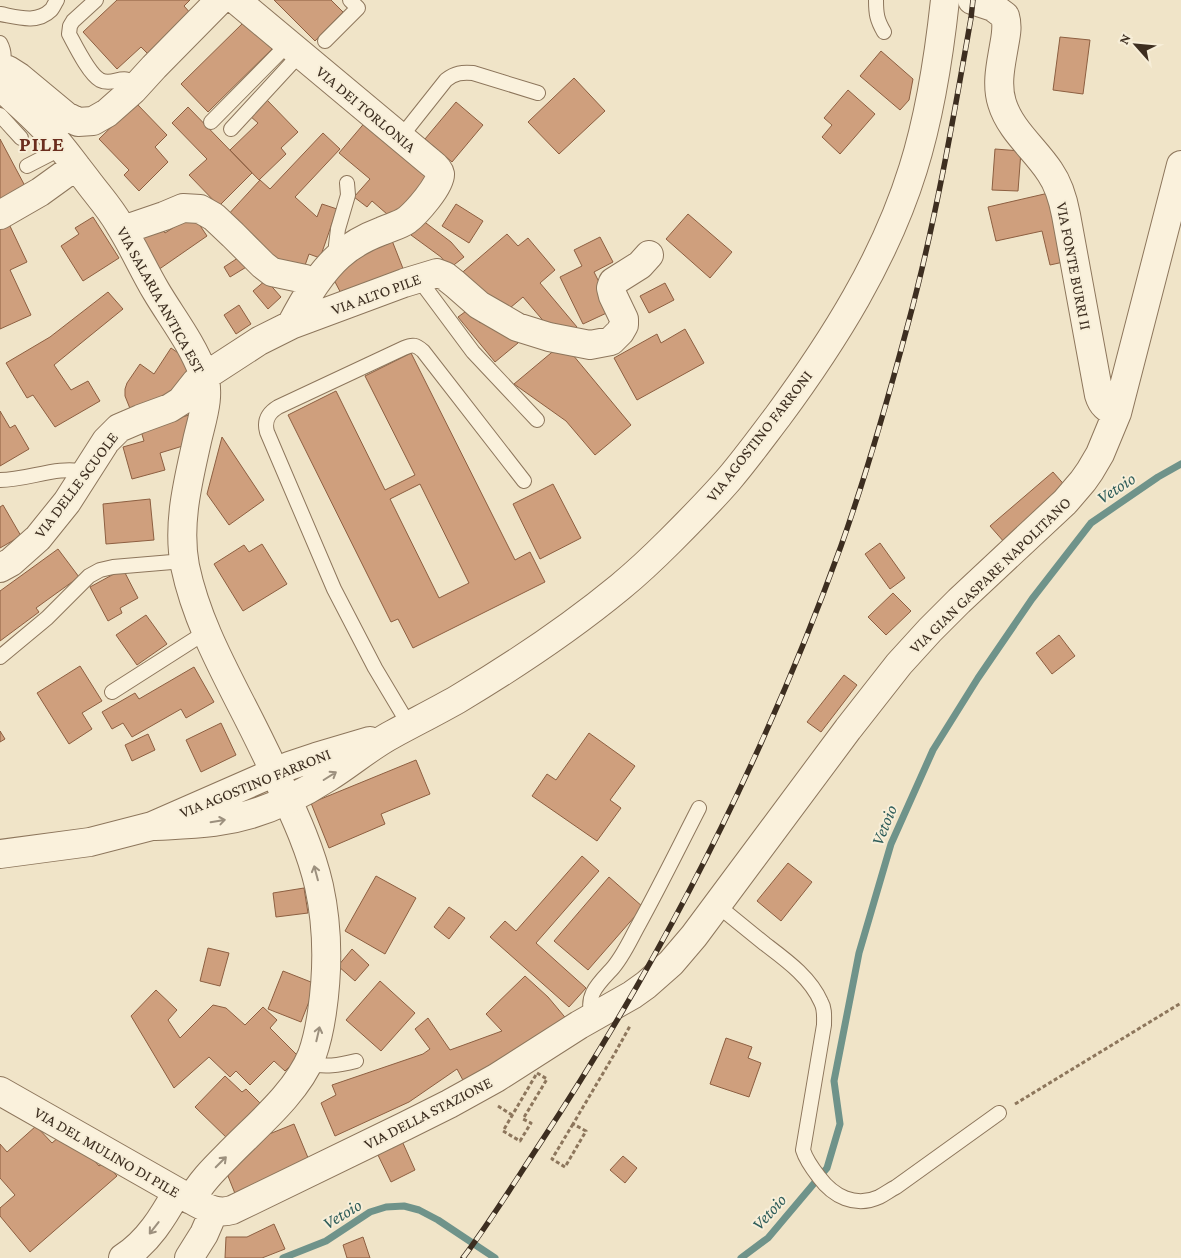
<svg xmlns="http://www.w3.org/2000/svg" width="1181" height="1258" font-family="'Crimson Pro',serif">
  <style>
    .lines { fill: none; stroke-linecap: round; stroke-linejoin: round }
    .stream { stroke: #6f938a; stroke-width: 7 }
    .building { fill: #cf9f7d; stroke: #8d5f41; fill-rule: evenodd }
    .service-casing { stroke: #8d765c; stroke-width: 16 }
    .minor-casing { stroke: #8d765c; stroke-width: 30 }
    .tertiary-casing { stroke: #8d765c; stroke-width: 30 }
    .path { stroke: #8d765c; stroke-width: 3; stroke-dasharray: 4 2.5; stroke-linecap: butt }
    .service { stroke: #faf1dc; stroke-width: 14 }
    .minor { stroke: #faf1dc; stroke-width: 28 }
    .tertiary { stroke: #faf1dc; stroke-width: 28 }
    .rail-casing { stroke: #3d2e20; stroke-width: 5.5 }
    .rail { stroke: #f7eed8; stroke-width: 4; stroke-dasharray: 11; stroke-linecap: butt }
    .oneway { stroke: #9c907e }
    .labels { text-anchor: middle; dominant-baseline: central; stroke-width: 4; stroke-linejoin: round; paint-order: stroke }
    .street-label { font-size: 16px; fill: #3d2e20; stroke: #f7eed8 }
    .water-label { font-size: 18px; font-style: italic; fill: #2f5d5a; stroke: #f7eed8 }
    .district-label { font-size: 21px; font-weight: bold; letter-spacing: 1px; fill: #6b2e1e; stroke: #f7eed8 }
  </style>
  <rect width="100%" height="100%" fill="#f0e4c8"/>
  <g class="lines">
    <path class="stream" d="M283 1258 326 1241 370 1212 386 1207 404 1206 419 1210 438 1220 495 1258
      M741 1258 768 1238 827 1168 840 1124 834 1081 859 953 891 844 933 750 978 678 1032 599 1091 523 1158 477 1181 464"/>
  </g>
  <path class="building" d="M117 0H190L184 6 192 15 150 56 141 47 117 69 83 32Z
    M274 0H331L343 12 315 41Z
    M245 21 272 49 208 112 181 84Z
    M1060 37 1090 40 1083 94 1053 90Z
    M881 51 913 79 909 100 900 110 860 76Z
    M574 78 605 111 559 154 528 122Z
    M848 90 875 114 840 154 822 137 832 125 824 118Z
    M267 100 298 132 281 148 286 154 259 180 230 150 258 123 250 116Z
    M456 102 483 125 452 162 425 139Z
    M136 103 167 135 155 147 168 162 139 191 124 175 129 170 99 139Z
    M188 107 252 173 219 206 189 175 207 159 172 123Z
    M367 120 433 177 395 221 372 201 367 207 354 197 370 179 339 153Z
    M323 133 340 149 295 197 317 217 322 204 337 209 320 258 309 254 303 271 273 261 226 217 260 180 270 189Z
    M0 139 25 186 0 200Z
    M995 149 1021 151 1018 191 992 190Z
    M1053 192 1068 261 1050 265 1042 231 996 241 988 207Z
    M456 204 483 221 469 243 442 226Z
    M688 214 732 252 710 278 666 239Z
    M193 215 207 236 158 270 136 237 158 222 165 233Z
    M93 217 119 258 83 281 61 246 79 234 75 228Z
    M422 220 451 242 464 257 450 268 441 257 411 235Z
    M9 224 27 262 10 270 31 315 0 329V228Z
    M507 234 518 246 528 238 555 270 540 283 577 327 569 334 552 331 523 297 504 313 457 277Z
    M600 237 613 262 594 272 613 310 583 324 560 277 582 266 574 250Z
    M391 238 404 271 344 299 334 280 347 265Z
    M241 256 248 266 230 277 224 267Z
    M266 280 281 297 268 309 253 291Z
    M665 283 674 300 649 313 640 296Z
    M108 292 123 309 54 365 71 390 88 381 100 401 55 427 33 395 27 398 6 363 50 337Z
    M239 305 251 324 236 334 224 315Z
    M469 309 480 323 487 317 506 329 518 343 495 362 458 317Z
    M685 329 704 363 637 400 614 358 657 334 661 343Z
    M563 343 631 425 595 455 566 421 514 384Z
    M171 348 193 363 165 399 131 411 125 396V389L127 383 140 364 154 374Z
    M411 353 515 560 530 552 545 582 413 648 398 619 391 622 288 415 336 391 385 490 415 475 365 376ZM420 484 469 583 439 598 390 499Z
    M0 411 10 428 15 425 29 449 0 466Z
    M193 414 186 445 160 453 165 470 132 479 123 447 144 441 140 428Z
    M222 437 264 500 229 525 207 494Z
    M1053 472 1068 489 1005 543 990 526Z
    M553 484 581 538 540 559 513 504Z
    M150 499 154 540 106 544 103 504Z
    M3 505 21 536 0 548V507Z
    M880 543 905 578 890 589 865 554Z
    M262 544 287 584 243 611 214 564 244 545 249 552Z
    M58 549 79 577 36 608 39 612 0 641V591Z
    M123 569 138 598 120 608 122 613 108 621 90 587Z
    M893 593 911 611 886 635 868 617Z
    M146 615 167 644 137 665 116 635Z
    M1059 635 1075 656 1052 674 1036 653Z
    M80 666 102 701 82 713 92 729 69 744 37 693Z
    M194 667 214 702 186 718 181 709 132 737 123 723 112 729 102 712 135 693 139 699Z
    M844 675 857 685 821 732 807 722Z
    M221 723 236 755 201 772 186 740Z
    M0 731 5 739 0 742Z
    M589 733 635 766 610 800 621 808 597 841 532 796 547 774 556 780Z
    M148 734 155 750 132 761 125 745Z
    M416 760 430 794 381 814 385 824 329 848 311 803Z
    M582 856 599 871 536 943 586 988 569 1007 490 937 505 921 516 931Z
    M788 863 812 882 781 921 757 901Z
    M376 876 416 898 385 954 345 931Z
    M609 877 643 907 588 970 554 941Z
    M304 888 308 913 276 917 273 893Z
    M449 907 465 918 449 939 434 927Z
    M208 948 229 953 220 986 200 981Z
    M352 949 369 965 355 981 338 966Z
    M283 971 316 984 301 1022 268 1009Z
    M525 976 548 997 569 1022 465 1084 457 1069 409 1102 335 1136 321 1103 336 1095 332 1085 423 1054 430 1049 415 1029 428 1018 450 1050 502 1031 486 1014Z
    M380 981 415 1013 381 1051 346 1020Z
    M156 990 177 1010 168 1020 180 1038 213 1005 226 1008 245 1025 263 1007 277 1020 270 1028 299 1057 285 1071 274 1061 250 1085 236 1071 230 1077 209 1057 174 1088 131 1016Z
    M726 1038 752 1047 748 1058 761 1063 749 1097 710 1084Z
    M225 1076 242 1092 246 1089 263 1106 230 1141 195 1107Z
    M294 1124 311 1165 236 1196 226 1171 242 1145Z
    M36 1126 52 1143 59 1137 83 1147 99 1166 105 1162 117 1176 30 1252 0 1216V1208L15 1195 0 1178V1144L7 1152Z
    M402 1141 415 1170 391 1182 377 1153Z
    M623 1156 637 1168 625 1183 610 1170Z
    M274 1224 285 1249 262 1258H225L226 1237H247Z
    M363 1237 370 1258H347L343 1245Z"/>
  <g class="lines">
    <g class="service-casing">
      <path id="service" d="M96 0 73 21 70 26 69 34C75 45 89 74 100 80 114 87 123 71 137 86
        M876 0C876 14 877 20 884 32
        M0 14C17 17 37 24 51 10 53 8 55 3 57 0
        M325 41 358 8 350 0
        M0 43C5 52 5 60 1 70
        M0 115 21 138
        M211 122 288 44
        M231 129 300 54
        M400 138 446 80C455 73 462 72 473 73L538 93
        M27 166 62 148
        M338 257 336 245 338 229 348 195 347 183
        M418 278 473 352 537 420
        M0 480C29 480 57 465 86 472
        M0 657 47 618 89 576 100 570 113 567 184 561
        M112 692 206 632
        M409 725 375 668 334 589 267 432C264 421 268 413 278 407L404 348C413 344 416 345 423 351L524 481
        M717 905C733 918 749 931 765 944 786 960 810 977 821 1002 825 1009 824 1017 824 1025L803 1150C806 1160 812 1168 819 1177 833 1196 855 1208 879 1197 885 1194 890 1190 896 1187L999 1113
        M593 1017C584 997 598 984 611 970 623 957 630 940 639 924 660 886 679 847 699 808
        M308 1063C324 1068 340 1065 356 1061"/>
    </g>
    <g class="minor-casing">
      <path id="minor" d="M236 0 430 162C434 165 439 169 440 174 441 185 416 213 407 220 400 225 391 227 382 231 366 237 352 244 339 256 319 274 304 300 291 325
        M972 0 993 7 1005 16C1008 26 1006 35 1004 46 1001 64 996 84 1002 103 1010 130 1035 149 1050 172 1059 185 1063 199 1066 215L1099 395C1102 405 1107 409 1117 413
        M0 71 8 70 19 77 66 116 78 122 93 121 107 113 133 90 154 67 220 0
        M0 86C17 102 35 117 50 134 63 148 74 164 86 179 97 194 110 208 119 224 133 246 143 269 156 291 172 318 192 343 203 373 211 395 202 419 197 441 188 482 177 524 185 566 195 614 217 657 239 700 254 729 268 757 281 786 296 818 311 851 319 886 328 927 328 971 322 1012 320 1026 317 1041 312 1055 296 1094 256 1126 227 1156 213 1170 200 1183 191 1200
        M0 215 40 192 76 166
        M123 230 164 216 183 208 200 209 214 217 233 235 263 265 272 272 305 279 315 284
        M0 568 11 562 38 538 67 502 106 441 119 428 140 419 170 408 181 401 196 382 259 341 291 325 404 283 437 273 445 276 455 284 479 305 517 327 549 337 590 345 611 341 620 332 624 325V319L613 296 611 288 613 282 640 265 649 255
        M0 1091 197 1203C208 1209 219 1214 232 1210L405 1126 449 1104 496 1078 579 1025 632 995 646 985 671 963 694 936 848 729 899 664 930 630 959 601 1065 502 1083 481 1090 471 1100 454 1117 413 1181 165
        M123 1258C148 1242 163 1217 177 1192
        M189 1258 204 1234 214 1211"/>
    </g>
    <g class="tertiary-casing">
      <path id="tertiary" d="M152 826C173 825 193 825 214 822 254 817 293 800 327 778 350 764 370 746 393 734 415 722 437 711 458 699 515 665 569 629 620 587 637 573 654 557 670 541 690 521 710 501 729 479 746 459 762 437 778 416 834 340 885 259 913 169 930 115 939 56 945 0
        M0 854 90 842 152 826 289 766 316 757 370 741"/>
    </g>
    <path class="path" d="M537 1073 547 1079 523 1119 531 1123 520 1141 503 1131Z
      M1015 1104 1181 1003
      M498 1106 512 1115
      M573 1124 552 1159 565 1167 586 1131 573 1124 615 1053 630 1026"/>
    <use href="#service" class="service"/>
    <use href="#minor" class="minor"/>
    <use href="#tertiary" class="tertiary"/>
    <g class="rail-casing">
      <path id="rail" d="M463 1258C490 1222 514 1183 539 1145 662 959 765 756 841 546 867 473 888 399 908 324 935 224 953 121 971 18L973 0"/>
    </g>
    <use href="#rail" class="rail"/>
  </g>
  <defs><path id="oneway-shaft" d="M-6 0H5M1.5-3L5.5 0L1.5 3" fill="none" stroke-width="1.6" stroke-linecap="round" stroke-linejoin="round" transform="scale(1.25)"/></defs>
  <g class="oneway">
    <use href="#oneway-shaft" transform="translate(330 776) rotate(-32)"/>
    <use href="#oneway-shaft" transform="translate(218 821) rotate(-9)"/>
    <use href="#oneway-shaft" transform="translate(316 873) rotate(-105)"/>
    <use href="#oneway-shaft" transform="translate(318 1034) rotate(-77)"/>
    <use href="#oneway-shaft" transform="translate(221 1162) rotate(-45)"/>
    <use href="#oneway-shaft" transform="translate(154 1228) rotate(128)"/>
  </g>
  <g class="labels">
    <g class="street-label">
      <text transform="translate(366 109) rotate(40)">VIA DEI TORLONIA</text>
      <text transform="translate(1074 266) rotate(79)">VIA FONTE BURRI II</text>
      <text transform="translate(376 294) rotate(-20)">VIA ALTO PILE</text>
      <text transform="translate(161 300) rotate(61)">VIA SALARIA ANTICA EST</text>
      <text transform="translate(759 436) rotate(-52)">VIA AGOSTINO FARRONI</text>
      <text transform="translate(76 485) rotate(-53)">VIA DELLE SCUOLE</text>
      <text transform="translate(990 575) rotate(-44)">VIA GIAN GASPARE NAPOLITANO</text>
      <text transform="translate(255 783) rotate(-22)">VIA AGOSTINO FARRONI</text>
      <text transform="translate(428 1113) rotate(-27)">VIA DELLA STAZIONE</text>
      <text transform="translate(107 1152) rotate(30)">VIA DEL MULINO DI PILE</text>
    </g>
    <g class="water-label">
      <text transform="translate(1116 488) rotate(-33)">Vetoio</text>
      <text transform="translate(884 825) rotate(-68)">Vetoio</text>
      <text transform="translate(769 1212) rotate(-48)">Vetoio</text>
      <text transform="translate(342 1214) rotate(-31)">Vetoio</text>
    </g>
    <g class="district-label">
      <text x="42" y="144">PILE</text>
    </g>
  </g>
  <g transform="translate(1136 45) rotate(297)" stroke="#f7eed8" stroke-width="4" paint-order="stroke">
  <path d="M0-4L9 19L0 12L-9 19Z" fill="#3d2e20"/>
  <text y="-8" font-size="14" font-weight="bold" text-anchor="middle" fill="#3d2e20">N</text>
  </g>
</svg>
